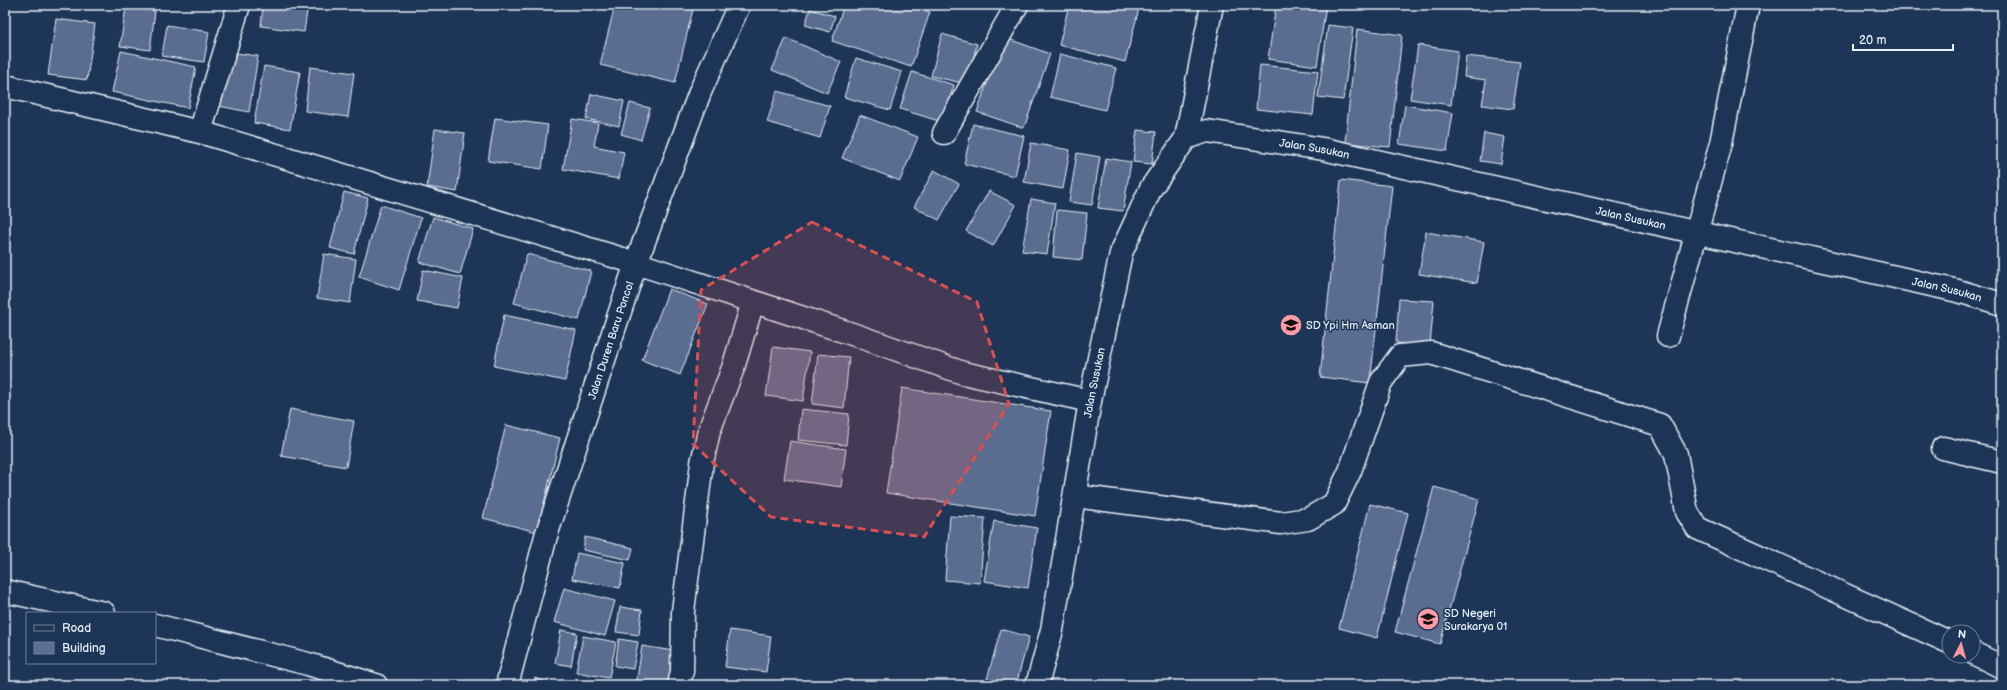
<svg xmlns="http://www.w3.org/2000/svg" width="2007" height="690" font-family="'Balsamiq Sans',sans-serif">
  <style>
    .building { fill: #5a6c90; stroke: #e8f1f8 }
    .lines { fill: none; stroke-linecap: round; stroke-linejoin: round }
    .minor-casing { stroke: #e8f1f8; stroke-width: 25 }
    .minor { stroke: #1d3557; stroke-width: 22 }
    .marked { fill: #da5052; fill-opacity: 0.2; stroke: #da5052; stroke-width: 3; stroke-dasharray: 8 5; stroke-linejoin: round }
    .labels { text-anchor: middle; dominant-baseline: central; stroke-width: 3; stroke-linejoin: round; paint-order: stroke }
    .street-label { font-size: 11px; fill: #e8f1f8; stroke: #1d3557 }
    .poi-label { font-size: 11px; fill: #e8f1f8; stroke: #1d3557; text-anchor: start }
  </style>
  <rect width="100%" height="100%" fill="#1d3557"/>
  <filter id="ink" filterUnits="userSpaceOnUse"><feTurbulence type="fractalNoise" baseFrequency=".025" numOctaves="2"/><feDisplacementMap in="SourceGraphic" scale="8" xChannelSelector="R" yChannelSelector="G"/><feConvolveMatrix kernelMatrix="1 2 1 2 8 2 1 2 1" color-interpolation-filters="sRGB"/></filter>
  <g filter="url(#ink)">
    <path class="building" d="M263 5H308L304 32 261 26Z
      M615 5H694L675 83 600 65Z
      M844 5H909L930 12 911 67 832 41Z
      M1069 5H1140L1125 62 1059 45Z
      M1276 5H1326L1317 66 1268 59Z
      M126 7 155 11 150 50 120 46Z
      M810 9 835 16 830 32 805 25Z
      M56 19 95 24 87 80 48 75Z
      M167 25 209 32 204 62 162 56Z
      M1328 25 1353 28 1343 100 1318 97Z
      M1357 29 1402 35 1390 147 1345 143Z
      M942 34 977 44 967 84 931 76Z
      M1003 37 1050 54 1024 128 977 112Z
      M786 38 841 62 827 93 772 70Z
      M1418 45 1458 51 1451 105 1410 99Z
      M121 51 196 67 188 108 112 92Z
      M228 52 258 56 249 112 219 106Z
      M1060 54 1116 68 1105 110 1050 97Z
      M1466 56 1520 62 1513 109 1482 105 1486 80 1464 77Z
      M856 58 902 72 890 110 844 97Z
      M1260 65 1318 71 1313 115 1256 109Z
      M264 66 300 72 290 129 254 123Z
      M310 67 354 73 348 117 305 111Z
      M912 72 954 85 942 122 900 109Z
      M777 91 830 106 820 138 767 122Z
      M591 94 624 101 619 126 586 119Z
      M630 103 650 108 641 140 621 134Z
      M1405 105 1453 113 1447 151 1399 144Z
      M860 115 918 137 900 181 842 158Z
      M495 118 548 125 542 169 488 161Z
      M572 119 598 123 594 146 624 152 619 179 563 169Z
      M973 124 1024 136 1015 176 964 164Z
      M435 129 465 133 457 192 427 187Z
      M1137 130 1156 132 1152 164 1133 162Z
      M1484 133 1505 137 1501 164 1480 161Z
      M1031 143 1070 150 1063 189 1024 182Z
      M1077 153 1100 157 1092 205 1069 202Z
      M1106 158 1131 162 1123 211 1098 208Z
      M934 170 959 184 939 220 914 207Z
      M1341 180 1392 186 1370 383 1320 377Z
      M989 191 1016 205 993 246 966 231Z
      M344 192 368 198 354 254 330 248Z
      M1031 199 1055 203 1047 254 1022 251Z
      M381 205 421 218 399 290 359 277Z
      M1057 210 1087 213 1082 260 1053 257Z
      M433 217 473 229 460 274 419 262Z
      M1426 232 1484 242 1477 283 1419 274Z
      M324 254 356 259 350 303 317 298Z
      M527 254 591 271 579 320 514 303Z
      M423 270 463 278 457 308 417 301Z
      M669 289 708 304 680 375 642 360Z
      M1399 299 1434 301 1430 345 1396 343Z
      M504 315 576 330 565 381 494 366Z
      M773 347 810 352 803 401 766 396Z
      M818 354 849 357 844 408 812 404Z
      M902 388 1051 411 1035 516 886 493Z
      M290 409 354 421 346 467 281 456Z
      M801 409 849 414 846 445 798 440Z
      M506 425 560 438 537 532 483 518Z
      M790 441 846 449 841 487 784 479Z
      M1434 487 1479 499 1440 644 1395 632Z
      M1370 504 1408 513 1377 638 1339 628Z
      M950 516 985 518 980 583 945 580Z
      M994 521 1037 528 1028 588 984 581Z
      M585 537 633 548 630 560 583 550Z
      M577 553 625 563 620 588 572 579Z
      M564 588 615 601 605 636 554 622Z
      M620 607 642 610 639 635 616 632Z
      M1001 629 1029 637 1016 685 987 679Z
      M561 630 577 633 571 666 555 663Z
      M730 630 771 636 766 672 725 667Z
      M583 636 616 642 609 678 576 672Z
      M619 639 638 642 633 669 615 666Z
      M642 646 680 652 675 685H636Z
      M535 678 555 685H532Z"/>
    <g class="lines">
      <g class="minor-casing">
        <g id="minor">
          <path d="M5 86 200 132 239 5"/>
          <path d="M200 132 636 263 855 335 963 373 1090 401"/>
          <path d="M944 133 1017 5"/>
          <path d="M1186 138 1212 5"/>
          <path d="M1668 336 1721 143 1748 5"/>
          <path d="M1943 448 2002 462"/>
          <path d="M1075 496 1281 523 1308 519 1334 504 1350 471 1381 382 1400 356 1431 353 1660 425 1676 454 1687 512 1697 528 1949 642"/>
          <path d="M5 591 104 613"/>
          <path d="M155 625 308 664 376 685"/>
          <path d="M1973 653 2002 667"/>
          <path id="s1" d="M507 685 546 536 636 263 700 92 739 5"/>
          <path d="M679 685 682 671 683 611 702 463 709 431 733 368 753 302"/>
          <path id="s2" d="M1037 685 1052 630 1090 401 1121 253 1151 188 1186 138 1207 131 1323 149 1958 291 2002 304"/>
        </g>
      </g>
      <use href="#minor" class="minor"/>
    </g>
  </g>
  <path class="marked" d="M812 222 977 302 1009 404 924 537 771 517 693 444 701 290Z"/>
  <defs>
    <g id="school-disc" transform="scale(1.15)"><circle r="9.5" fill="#ff9aa2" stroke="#1d3557"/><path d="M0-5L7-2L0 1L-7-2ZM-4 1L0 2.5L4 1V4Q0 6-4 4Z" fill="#111"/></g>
  </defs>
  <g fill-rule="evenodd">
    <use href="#school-disc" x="1291" y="325"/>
    <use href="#school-disc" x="1428" y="619"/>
  </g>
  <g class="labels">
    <g class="street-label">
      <text stroke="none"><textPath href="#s2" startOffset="704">Jalan Susukan</textPath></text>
      <text stroke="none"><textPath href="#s2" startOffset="1028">Jalan Susukan</textPath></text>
      <text stroke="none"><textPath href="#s2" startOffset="1352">Jalan Susukan</textPath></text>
      <text stroke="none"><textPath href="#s1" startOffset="360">Jalan Duren Baru Poncol</textPath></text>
      <text stroke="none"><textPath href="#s2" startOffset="308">Jalan Susukan</textPath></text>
    </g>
    <g class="poi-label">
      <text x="1306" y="325">SD Ypi Hm Asman</text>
      <text x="1444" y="613">SD Negeri<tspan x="1444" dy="13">Surakarya 01</tspan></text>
    </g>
  </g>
  <rect width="2007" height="690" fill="none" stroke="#1d3557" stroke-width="20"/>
  <rect x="10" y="10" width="1987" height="670" fill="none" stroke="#e8f1f8" stroke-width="1.5" filter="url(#ink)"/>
  <rect x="26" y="612" width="130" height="52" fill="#1d3557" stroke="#6e8097"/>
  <rect x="34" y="625" width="20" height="6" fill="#1d3557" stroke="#6e8097"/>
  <text x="62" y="632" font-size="12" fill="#e8f1f8">Road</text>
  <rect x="34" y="642" width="20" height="12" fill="#5a6c90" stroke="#6e8097"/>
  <text x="62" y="652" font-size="12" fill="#e8f1f8">Building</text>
  <g transform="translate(1961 644) rotate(6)"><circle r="19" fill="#1d3557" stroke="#6e8097"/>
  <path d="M0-3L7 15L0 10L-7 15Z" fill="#ff9aa2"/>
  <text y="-6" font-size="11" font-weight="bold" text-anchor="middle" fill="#e8f1f8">N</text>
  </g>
  <path d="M1853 44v6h100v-6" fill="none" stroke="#e8f1f8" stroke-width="2"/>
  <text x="1859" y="44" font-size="12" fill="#e8f1f8" stroke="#1d3557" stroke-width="3" paint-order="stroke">20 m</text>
</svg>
